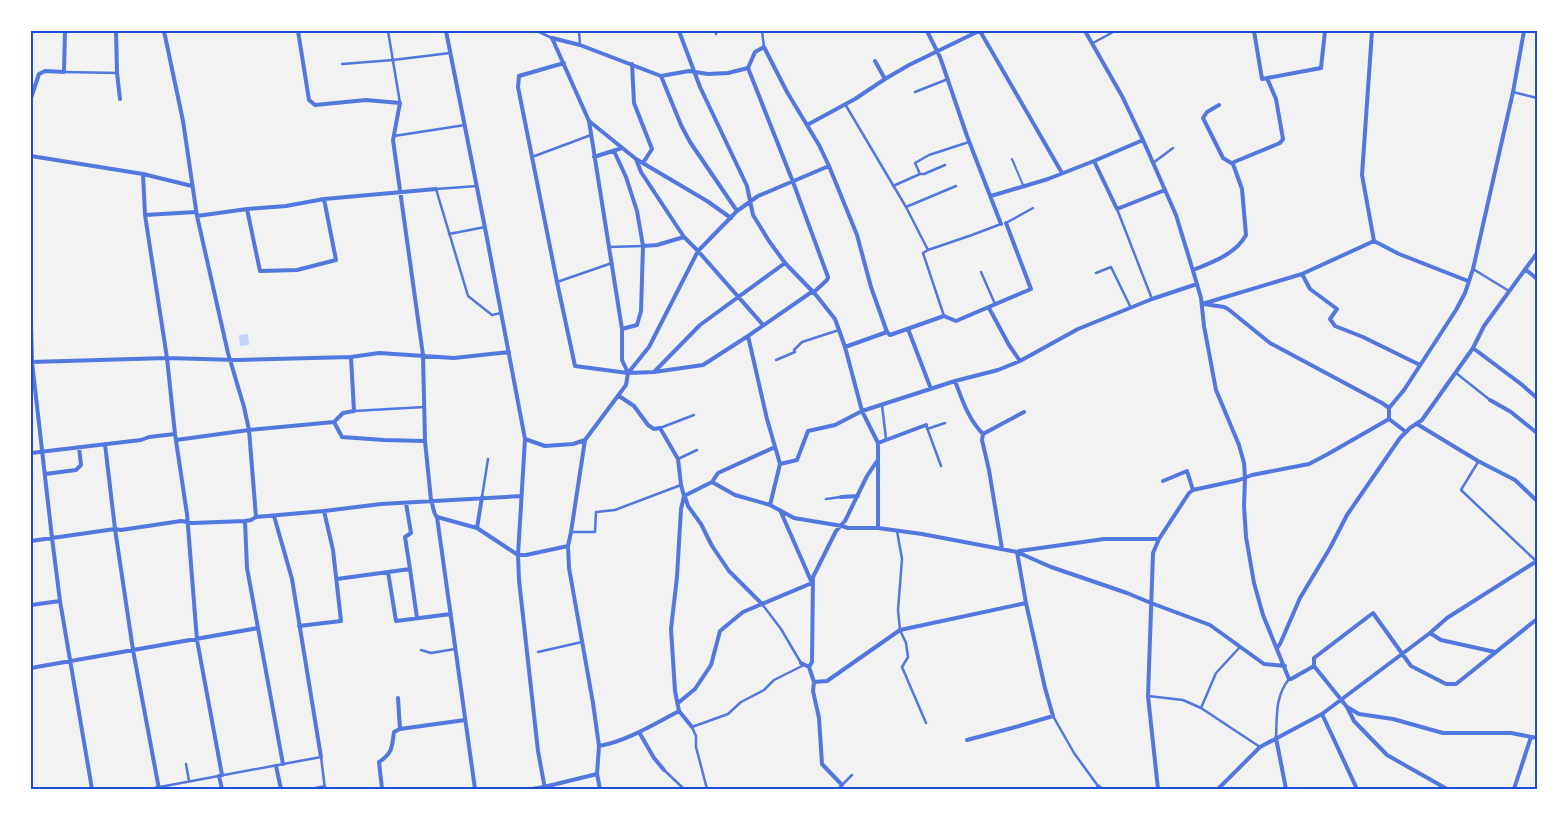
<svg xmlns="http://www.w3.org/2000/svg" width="1568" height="820" font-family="Karla,sans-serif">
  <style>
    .water { fill: #bfd3fe }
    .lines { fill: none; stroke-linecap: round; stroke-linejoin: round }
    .service { stroke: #5277de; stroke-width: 2 }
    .pedestrian { stroke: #5277de; stroke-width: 2.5 }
    .minor { stroke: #5277de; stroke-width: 4 }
    .neatline { fill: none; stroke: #1d4ed8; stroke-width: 2 }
  </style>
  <rect width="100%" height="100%" fill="#f2f2f2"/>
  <path class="water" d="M248 334 249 345 240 346 239 335Z"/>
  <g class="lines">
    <path class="service" d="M1012 159 1023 185"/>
    <path class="pedestrian" d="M388 31 400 103
      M537 31 552 38
      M579 31 580 45
      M715 31 716 34
      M762 31 764 47
      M1093 43 1115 31
      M342 64 393 60 450 53
      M64 72 117 73
      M915 92 948 79
      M1513 92 1537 98
      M845 104 906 207 928 250 923 253 944 316
      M394 136 465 125
      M532 157 591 135
      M1153 163 1173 148
      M920 174H924L945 165
      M477 186 436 189 468 296 492 315 501 313
      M893 186 920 174 915 163 929 155 969 142
      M906 207 956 186
      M1117 209 1152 299
      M1006 223 1033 208
      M449 234 485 227
      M609 247 643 246
      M928 250 972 235 1001 224
      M1473 269 1509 291
      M981 272 995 304
      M1096 273 1111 267 1131 308
      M557 282 612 263
      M776 360 795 352 794 350 802 342 839 330
      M1456 373 1490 400
      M882 405 886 439
      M354 411 424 407
      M926 425 941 466
      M660 428 694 415
      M927 429 945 423
      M678 459 697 450
      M1478 462 1461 490 1536 561
      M482 497 488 459
      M826 499 841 497
      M897 531 902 559 898 610 900 630 906 643 908 657 902 667 926 723
      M571 532H595L596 512 615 510 681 485
      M762 604 781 629 801 663
      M421 650 431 653 455 649
      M538 652 582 642
      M1148 696 1183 700 1201 708 1260 747
      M1201 708 1216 673 1240 647
      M1053 716 1074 753 1098 786
      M1276 738C1277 717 1275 696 1289 679
      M186 764 189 781
      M664 770 684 789
      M149 789 321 757 325 789
      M311 789 325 786
      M707 789 696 747V736L692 727 728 714 741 702 764 690 774 680 804 665
      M838 789 852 775"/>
    <path class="minor" d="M116 31 117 73 120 99
      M164 31 183 121 197 216 228 353 244 407 249 430 256 517
      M298 31 309 100 315 105 366 100 400 103 393 140 423 355 425 441 431 500C434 506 432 512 437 517L475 789
      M446 31 486 233 525 439 518 555 519 580 538 751 545 789
      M679 31 700 87 747 186 753 215 769 241 785 263 816 295 835 319 839 330 845 347 862 411 878 443V528
      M927 31 940 57 967 136 1001 224
      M980 31 1062 173
      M1085 31 1122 96 1143 140 1176 215 1197 284 1201 298 1204 326 1216 390 1239 445 1244 463 1245 478 1244 506 1246 537 1254 583 1263 615 1289 679H1291L1314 666
      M1254 31 1262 79 1321 68 1325 31
      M1372 31 1362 175 1374 241
      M552 38 580 45 661 76 689 71 708 74 728 73 748 68 755 52 764 47 787 92 819 145 829 166 857 235 871 287 887 332
      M552 38 589 121 636 159 707 201 731 218
      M875 61 885 79
      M564 63 519 76 518 87 557 282 575 366 628 373 654 372 703 365 748 336 813 291
      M632 64 634 103 652 149 643 163
      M748 68 793 182 828 277 827 280 814 292
      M661 76 681 125 690 142 737 211
      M31 98 39 74 45 71 64 72 65 31
      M1219 105 1207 112 1203 118 1223 158 1233 164
      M589 121 622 329V360L628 373
      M807 125 855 99 885 79 909 65 979 31
      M614 151 626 177 637 211 643 246 641 311 637 325 622 329
      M31 156 143 174 192 186
      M594 157 622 148
      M636 159 641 172 684 237 698 251 763 325
      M1094 161 1117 209 1165 190
      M143 174 145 215 167 358 175 434 187 514 197 640 222 775
      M991 196 1048 179 1094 161 1143 140
      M247 209 260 271 297 270 336 260 324 199
      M145 215 196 212
      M197 216 247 209 286 206 324 199 436 189
      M643 246 657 245 684 237
      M1525 269 1537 279
      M1193 270C1211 263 1236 254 1246 235L1242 189 1233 164 1234 162 1280 143 1283 139 1276 99 1267 78
      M1302 274 1310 289 1337 309 1330 319 1335 326 1363 337 1420 365
      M1202 304 1302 274 1374 241 1399 254 1468 281
      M1204 304 1224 307 1228 309 1270 343 1382 403 1389 408
      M989 308 1009 345 1020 361
      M31 324 32 362 52 538 60 601 92 789
      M908 329 931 389
      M887 332 890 335 944 316 956 321 1031 289 1006 223
      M748 336 767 419 780 464 770 505
      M845 347 887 332
      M1473 348 1521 384 1537 398
      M31 362 167 358 237 360 351 357 379 353 454 358 509 352
      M654 372 700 325 785 263
      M628 373 649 347 698 251 737 211 758 196 829 166
      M955 381C962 399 968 419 983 434L982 440 989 470 1002 549
      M619 396 634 406 648 425 654 429 660 428 678 459 681 485 684 496 712 482 718 473 775 447
      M1490 400 1511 412 1537 433
      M1389 408 1404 390 1456 310 1465 293 1473 269 1513 92 1524 31
      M1389 419 1406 432
      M334 422 342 437 384 440 425 441
      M1417 424 1478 461 1515 480 1537 501
      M983 434 1024 412
      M525 439 545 446 573 444 585 440
      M176 440 249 430 334 422 343 413 354 411 351 357
      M878 443 926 425
      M105 444 115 529 133 650 159 789
      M31 453 141 440 149 437 175 434
      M780 464 797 460 808 431 835 425 862 411 955 381 998 370 1020 361 1078 329 1152 299 1197 284
      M45 474 76 470 81 465 79 447
      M1163 481 1187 471 1193 490
      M712 482 735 495 770 505 794 518 842 526 848 528H878L922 534 1017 552 1051 567 1127 593 1151 603 1210 625 1264 664 1285 666
      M684 496 681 509 677 577 671 629 675 691 679 711 692 727
      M685 497 688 506 701 524 712 546 729 571 761 603
      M841 497 858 496
      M780 510 812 583
      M274 516 292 579 321 757
      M437 517 477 528 518 555
      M245 521 247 568 283 764
      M477 528 482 497
      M31 541 115 529 121 530 181 521 193 523 245 521 251 520 256 517 324 511 381 504 521 496
      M1019 551 1104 539H1159
      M518 555H526L568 546
      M410 569 417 618
      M388 572 396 621 451 614
      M337 579 410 569 405 537 411 533 406 503
      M31 605 60 601
      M299 626 341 621 333 550 324 511
      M1430 633 1441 640 1495 652
      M1277 648 1280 644 1300 598 1330 548 1347 515 1400 438 1410 428 1422 420 1473 348 1484 326 1537 253
      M801 663 809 667 814 682 813 691 819 718 822 764 842 785
      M809 667 812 662 813 577 836 531 845 521 867 476 877 461
      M31 668 258 628
      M814 682 827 681 900 630 1026 603
      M398 698 400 729
      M678 703 695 689 711 665 720 631 743 612 812 583
      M1347 707 1359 714 1393 719 1443 733H1511L1537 738
      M1322 714 1357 789
      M639 732 654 758 664 770
      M1276 738 1286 789
      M967 740 1012 728 1053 716 1045 688 1026 603 1017 552
      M599 746C627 741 654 724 679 711
      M276 766 281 789
      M219 776 222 789
      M1098 786 1101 789
      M382 789 379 762C393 753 392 746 394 732L400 729 465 720
      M532 789 544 787 597 774
      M600 789 597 774 599 746 593 703 569 568 568 546 571 532 585 440 626 385 628 373
      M1158 789 1148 696 1153 553 1159 539 1189 493 1193 490 1239 480 1252 475 1309 464 1328 454 1389 419V408
      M1218 789 1260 747 1322 714 1430 633 1447 618 1537 561
      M1447 789 1387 755 1354 721 1347 707 1314 666V658L1373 613 1411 666 1446 684H1456L1537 619
      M1514 789 1531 737"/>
  </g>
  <rect width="1568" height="820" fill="none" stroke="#ffffff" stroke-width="65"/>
  <rect x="32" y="32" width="1504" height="756" class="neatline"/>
</svg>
